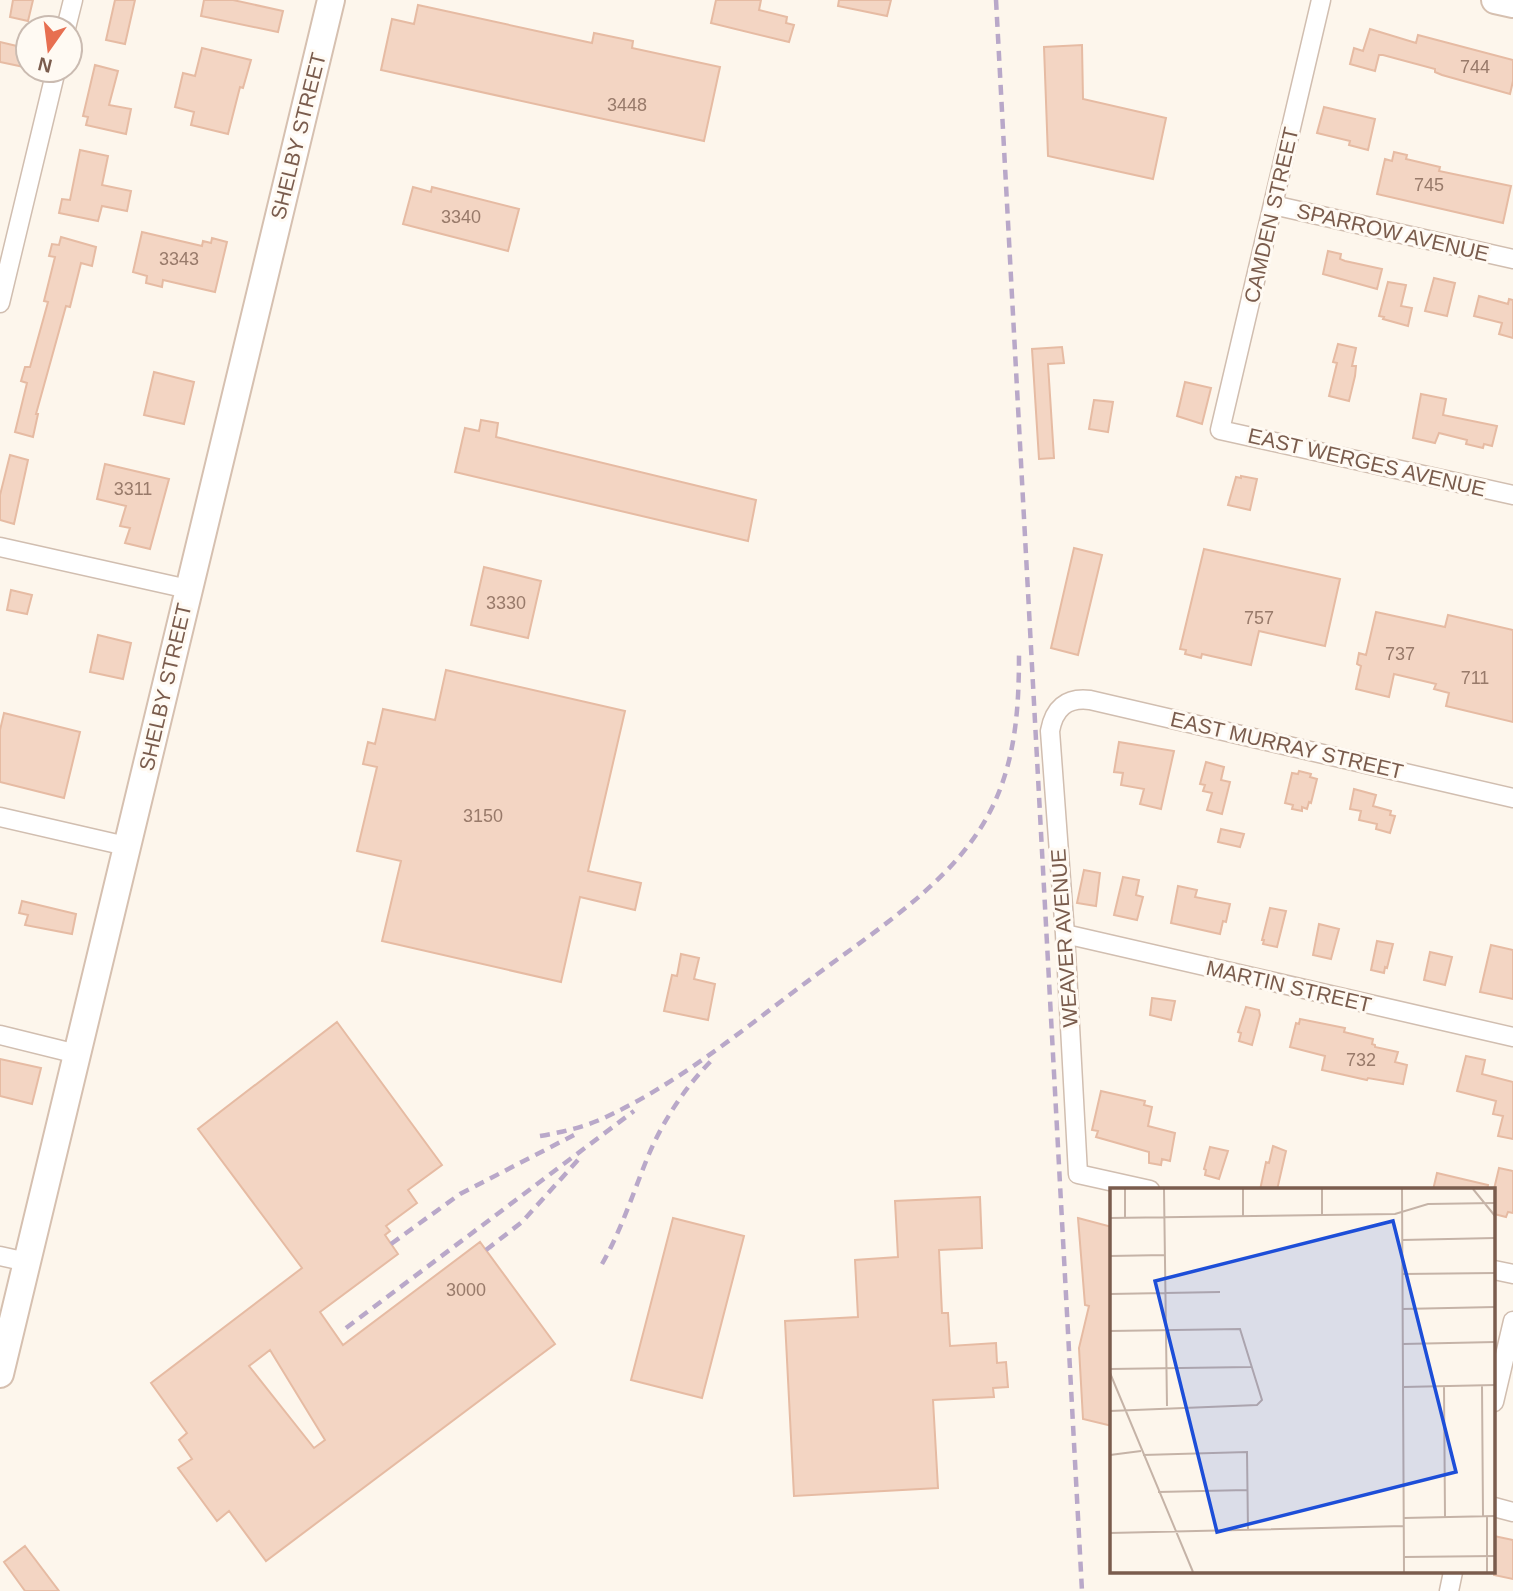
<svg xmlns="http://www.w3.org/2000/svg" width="1513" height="1591" font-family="Arial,sans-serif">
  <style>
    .building { fill: #f3d5c3; stroke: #e6bba3; stroke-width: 2; fill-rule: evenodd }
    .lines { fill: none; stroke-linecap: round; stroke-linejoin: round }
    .street-casing { stroke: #d1beb0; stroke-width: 21 }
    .secondary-casing { stroke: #d6c0b0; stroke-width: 30 }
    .street { stroke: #fff; stroke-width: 18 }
    .secondary { stroke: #fff; stroke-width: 26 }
    .rail { stroke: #b9a8c9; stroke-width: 4.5; stroke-dasharray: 10 7; stroke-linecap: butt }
    .labels { text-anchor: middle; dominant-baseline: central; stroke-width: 6; stroke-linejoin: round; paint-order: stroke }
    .number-label { font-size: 18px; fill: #987a6a }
    .street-label { font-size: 21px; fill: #7a5c4d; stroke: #fffaf3 }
    .inset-road { fill: none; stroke: #c5b3a7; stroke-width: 2 }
    .view { fill: #1d4ed8; fill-opacity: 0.15; stroke: #1d4ed8; stroke-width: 3.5 }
    .inset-edge { fill: none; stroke: #7a5c4d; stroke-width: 3.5 }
  </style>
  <rect width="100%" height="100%" fill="#fdf6ec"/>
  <path class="building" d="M13 0H33L28 21 10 17Z
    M115 0H135L125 44 106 40Z
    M204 0H233L283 11 278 32 201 16Z
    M716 0H761L759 10 787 17 786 23 794 25 789 42 711 23Z
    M839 0H891L887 16 838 6Z
    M418 5 592 43 594 33 633 41 632 48 720 67 704 141 381 70 392 19 414 24Z
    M1370 29 1416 43 1418 35 1513 60V81L1510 94 1442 75 1435 72V69L1383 55H1379L1375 71 1350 64 1354 48 1363 51Z
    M0 42 21 47 20 49 27 51 24 67 0 62Z
    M1082 45 1083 99 1166 118 1153 179 1048 156 1044 47Z
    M202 48 251 60 243 88 240 87 228 134 191 125 194 112 175 107 183 73 195 76Z
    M95 65 118 71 109 105 131 109 126 134 86 125 88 117 83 116Z
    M1324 107 1375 119 1368 150 1349 145 1350 141 1317 133Z
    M80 150 108 156 102 185 131 191 127 211 102 206 98 221 59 213 62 199 70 200Z
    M1394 152 1407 155 1406 159 1440 167 1439 171 1511 186 1503 223 1377 194 1385 159 1392 161Z
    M413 187 431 192 432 187 519 209 508 251 403 224Z
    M142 232 202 246 203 241 211 243 212 238 227 242 215 292 163 280 162 287 146 283 147 276 133 272Z
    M61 237 96 247 92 266 81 263 70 307 66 306 36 414H38L33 437 15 432 27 383 21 381 25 367H30L48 302 44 301 55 257 49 256 52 244 59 245Z
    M1328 251 1341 254 1340 259 1345 261 1382 269 1377 289 1323 274Z
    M1434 278 1455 283 1447 316 1425 311Z
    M1388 282 1406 285 1401 306 1412 308 1408 326 1383 319 1384 317 1379 316Z
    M1479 296 1508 304 1509 299 1513 300V338L1499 334 1502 323 1474 316Z
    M1338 344 1356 348 1352 366H1356L1355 376 1349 401 1329 396 1337 363 1333 362Z
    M1062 347 1064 363 1048 364 1054 458 1039 459 1032 349Z
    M154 372 194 382 184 424 144 415Z
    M1185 382 1211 388 1202 424 1177 416Z
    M1421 394 1446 399 1443 415 1497 426 1492 446 1484 444 1483 448 1466 444 1467 440 1439 433 1435 443 1413 438Z
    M1094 400 1113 402 1108 432 1089 429Z
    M481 420 498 423 496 437 756 500 748 541 455 472 465 428 479 431Z
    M10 455 28 460 14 524 0 520V495Z
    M105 464 169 479 150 549 125 543 130 528 120 526 126 506 97 499Z
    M1241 476 1257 479 1250 510 1228 505 1236 477 1241 478Z
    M1074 548 1102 555 1078 655 1051 648Z
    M1204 549 1340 579 1325 646 1259 631 1251 665 1202 654 1201 658 1185 654 1186 650 1180 649Z
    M484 567 541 581 528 638 471 625Z
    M11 590 32 595 27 614 7 610Z
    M1376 612 1445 627 1448 615 1513 630V722L1446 706 1449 693 1434 689 1436 684 1394 674 1389 697 1356 689 1361 666 1357 664 1359 653 1366 655Z
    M98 635 131 643 123 679 90 672Z
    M446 670 625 711 588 871 641 883 635 910 580 897 561 982 382 941 401 861 357 851 377 767 363 764 368 742 375 744 383 709 435 720Z
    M4 713 80 732 64 798 0 782V730Z
    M1119 742 1174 751 1161 809 1140 804 1144 789 1121 785 1123 773 1114 772Z
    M1206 762 1224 767 1221 780 1230 782 1222 814 1207 810 1212 793 1203 791 1205 785 1200 784Z
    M1299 771 1311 774 1310 777 1317 779 1311 803 1309 802 1307 809 1302 807V811L1292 809 1293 805 1285 803 1292 773 1298 774Z
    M1354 789 1376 795 1373 806 1391 811 1390 815 1395 816 1390 833 1376 829 1377 824 1359 820 1361 811 1350 809Z
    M1221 829 1244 834 1240 847 1218 842Z
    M1084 870 1100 873 1096 906 1077 903Z
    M1123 877 1139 880 1136 895 1143 897 1137 920 1114 915Z
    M1178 886 1197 890 1195 897 1230 904 1226 922 1223 921 1220 934 1171 923Z
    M22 901 76 914 72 934 25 925 28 915 19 913Z
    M1270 908 1286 911 1277 947 1263 944 1264 940H1262Z
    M1319 924 1339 929 1331 959 1313 955Z
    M1377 941 1393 944 1387 968 1385 967 1384 973 1371 970Z
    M1491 945 1513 950V999L1480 992Z
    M1430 952 1452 957 1445 985 1424 980Z
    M681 954 699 958 694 979 715 984 708 1020 664 1011 672 975 677 976Z
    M1152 998 1175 1001 1171 1020 1150 1015Z
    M1246 1007 1259 1010 1260 1015 1252 1045 1239 1041 1241 1033 1238 1032Z
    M1300 1019 1345 1028 1344 1032 1373 1039 1372 1044 1375 1045V1047L1398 1052 1395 1062 1407 1065 1403 1084 1368 1078 1367 1080 1322 1070 1325 1056 1290 1047 1296 1023 1299 1024Z
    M337 1022 442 1165 408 1190 417 1203 386 1226 390 1231 385 1235 398 1254 320 1312 343 1345 480 1242 555 1344 266 1561 229 1511 217 1521 178 1468 192 1459 179 1440 187 1433 151 1383 302 1268 198 1129ZM270 1350 325 1440 314 1448 249 1366Z
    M1466 1056 1485 1060 1482 1074 1513 1082V1139L1498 1136 1503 1116 1493 1114 1496 1101 1457 1091Z
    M0 1059 41 1068 32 1104 0 1096Z
    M1101 1091 1145 1101 1144 1105 1152 1107 1148 1126 1175 1133 1170 1161 1162 1159 1161 1165 1149 1163V1152L1096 1137 1098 1131 1092 1130Z
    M1273 1146 1286 1151 1277 1190H1260L1266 1162 1269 1163Z
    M1210 1147 1228 1151 1219 1179 1205 1175 1206 1170 1204 1169Z
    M1499 1168 1513 1171V1213L1508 1212 1506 1217 1494 1214V1189Z
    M1437 1173 1488 1185 1487 1190H1433Z
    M980 1197 982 1248 939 1250 942 1313H948L950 1346 996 1343 997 1363 1006 1362 1008 1387 993 1388 994 1397 933 1400 938 1488 794 1496 785 1321 858 1317 855 1260 898 1257 895 1201Z
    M673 1218 744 1236 702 1398 631 1380Z
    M1078 1218 1112 1227V1426L1083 1419 1079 1348 1089 1306 1085 1305Z
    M1494 1536 1513 1540V1579L1494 1575Z
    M25 1546 59 1591H25L4 1562Z"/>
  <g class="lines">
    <g class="street-casing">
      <path id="street" d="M1321 0 1220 430 1513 495
        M66 28 73 0
        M1273 205 1513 259
        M0 303 56 70
        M0 547 188 589
        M0 817 126 846
        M1065 934 1513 1037
        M0 1035 77 1054
        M1150 1190 1078 1174 1065 934 1050 731C1054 709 1066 697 1090 700L1513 798
        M0 1256 27 1262
        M1494 1270 1513 1274
        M1494 1402 1513 1321
        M1494 1507 1513 1512
        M1449 1591 1453 1572"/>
    </g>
    <g class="secondary-casing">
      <path id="secondary" d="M1495 0 1513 4
        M0 1374 331 0"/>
    </g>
    <use href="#street" class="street"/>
    <use href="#secondary" class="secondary"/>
    <path class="rail" d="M996 0 1082 1591
      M540 1136C563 1132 585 1127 606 1117 681 1082 746 1027 812 978 868 936 939 891 978 832 1014 778 1019 718 1019 655
      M391 1244 460 1194 574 1135
      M486 1250 522 1222 578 1160
      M602 1264C622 1229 634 1190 649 1154 664 1119 686 1086 713 1059
      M346 1328 634 1111"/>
  </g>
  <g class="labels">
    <g class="number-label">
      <text x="1475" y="67">744</text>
      <text x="627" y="105">3448</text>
      <text x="1429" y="185">745</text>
      <text x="461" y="217">3340</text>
      <text x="179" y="259">3343</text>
      <text x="133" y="489">3311</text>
      <text x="506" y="603">3330</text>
      <text x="1259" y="618">757</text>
      <text x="1400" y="654">737</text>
      <text x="1475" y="678">711</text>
      <text x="483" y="816">3150</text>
      <text x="1361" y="1060">732</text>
      <text x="466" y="1290">3000</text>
    </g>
    <g class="street-label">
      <text transform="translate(298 136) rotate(-76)">SHELBY STREET</text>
      <text transform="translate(1271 215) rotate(-77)">CAMDEN STREET</text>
      <text transform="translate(1393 232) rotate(13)">SPARROW AVENUE</text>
      <text transform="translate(1367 462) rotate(13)">EAST WERGES AVENUE</text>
      <text transform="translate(165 687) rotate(-77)">SHELBY STREET</text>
      <text transform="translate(1287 745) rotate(13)">EAST MURRAY STREET</text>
      <text transform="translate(1064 938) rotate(-94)">WEAVER AVENUE</text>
      <text transform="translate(1289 986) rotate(13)">MARTIN STREET</text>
    </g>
  </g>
  <g transform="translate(1110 1188)">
    <rect width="385" height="385" fill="#fdf6ec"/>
    <path class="inset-road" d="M15 1V30M54 1 57 218M133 1V29M212 1V27M292 1 294 384M363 1 385 28M0 30 285 26 318 16 385 15M292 52 385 50M0 68 55 67M292 86 385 85M0 106 110 104M292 121 385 119M0 143 130 141 152 212 147 217 0 223M293 156 385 154M0 181 141 179M0 185 83 384M372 197 373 328M334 198 335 329M293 199 385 197M0 267 31 263M33 267 137 264 138 342M48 304 137 302M377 328V384M294 330 385 328M0 345 294 338M294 369 385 368"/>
    <path class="view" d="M283 33 346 284 107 344 45 93Z"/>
    <rect width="385" height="385" class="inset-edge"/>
  </g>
  <g transform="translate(49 49) rotate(194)"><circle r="33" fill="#fffaf3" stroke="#cabbb1" stroke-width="2"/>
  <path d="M0-5L12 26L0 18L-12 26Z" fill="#e76f51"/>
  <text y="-10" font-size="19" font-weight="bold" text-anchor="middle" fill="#7a5c4d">N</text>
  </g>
</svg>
